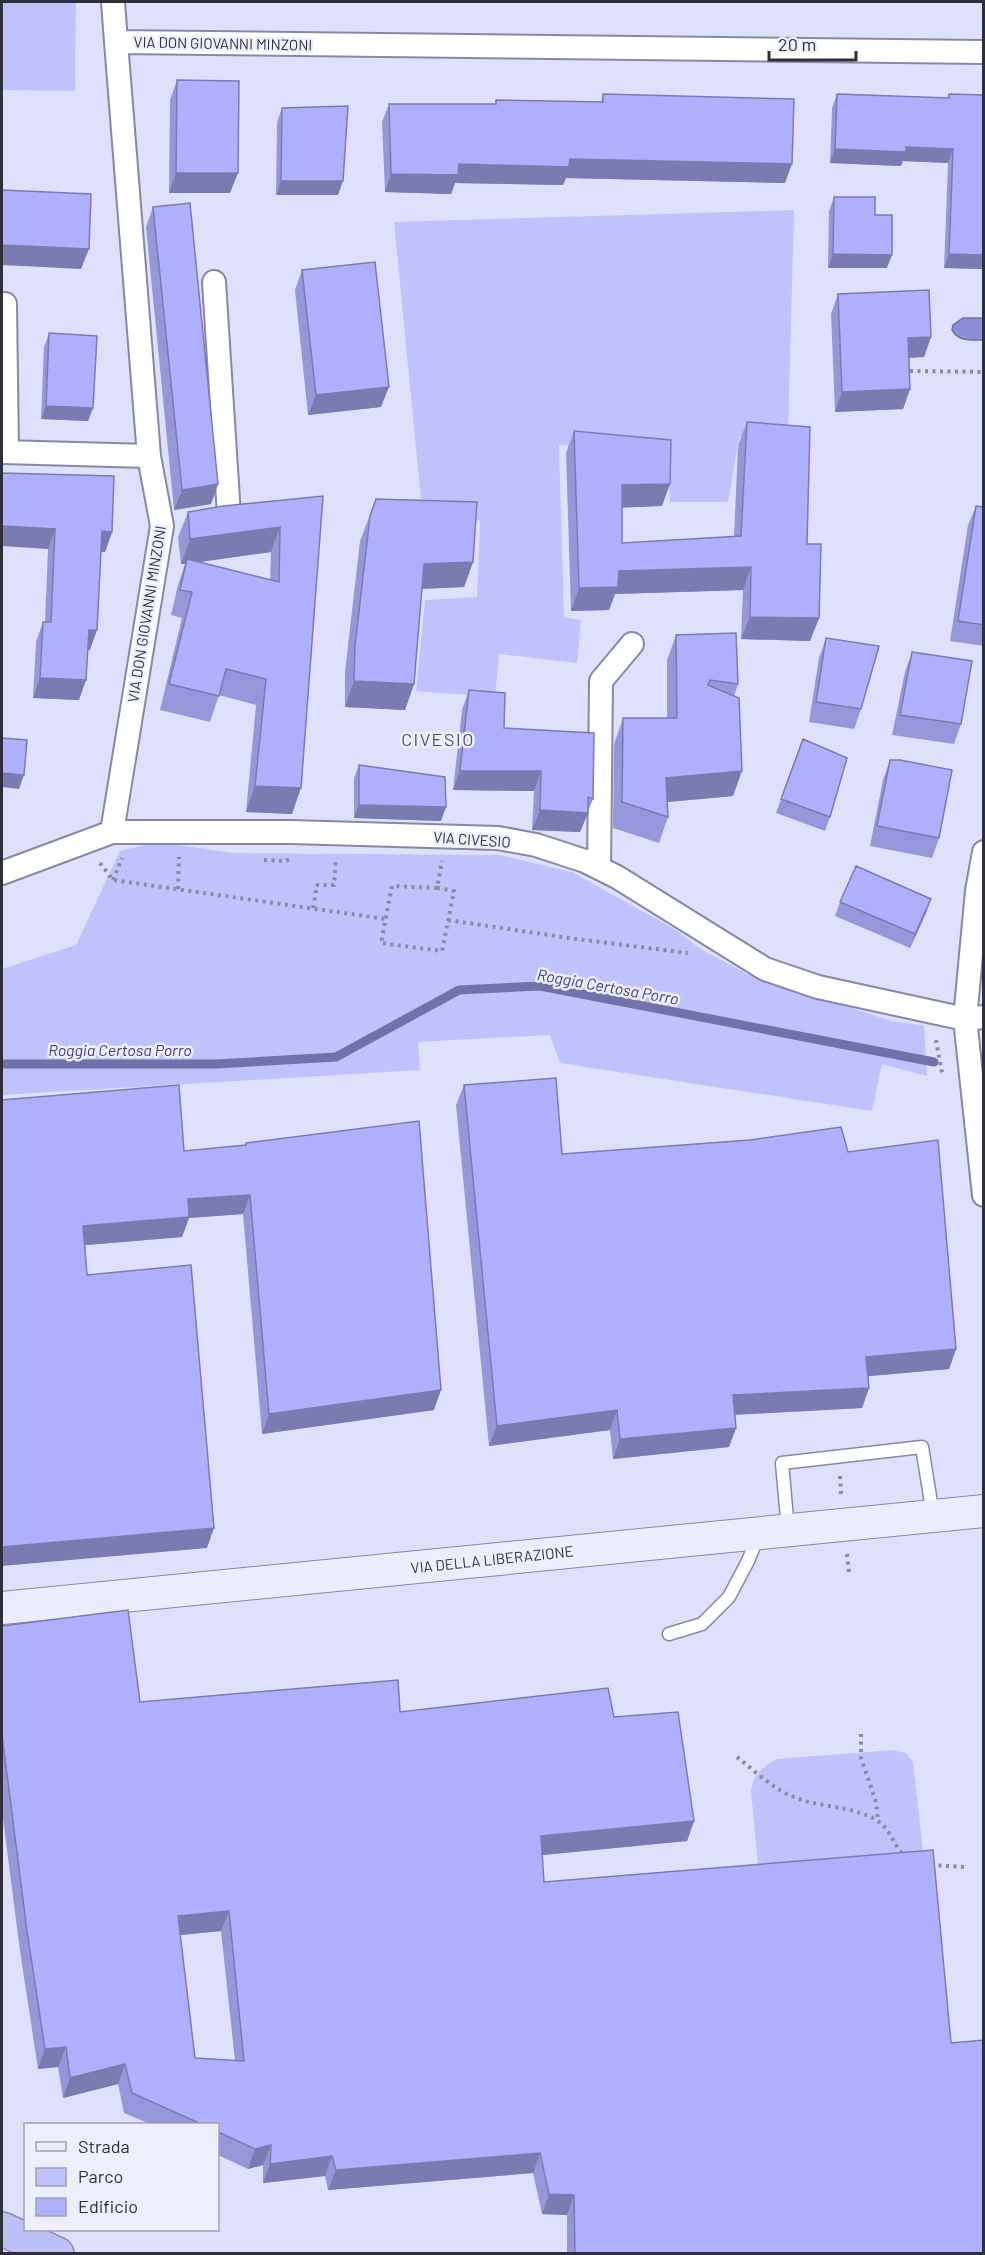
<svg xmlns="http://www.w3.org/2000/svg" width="985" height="2255" font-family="Barlow,sans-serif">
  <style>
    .green { fill: #c0c2fe }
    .water { fill: #8d8ed8; stroke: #7072a9; stroke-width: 1.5 }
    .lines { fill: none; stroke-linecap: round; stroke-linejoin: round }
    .stream { stroke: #7072a9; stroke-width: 9 }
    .lane-casing { stroke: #8688a7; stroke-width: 15 }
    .street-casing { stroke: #8688a7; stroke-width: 26 }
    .secondary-casing { stroke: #8688a7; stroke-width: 34 }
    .highway-casing { stroke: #8b8db4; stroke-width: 36 }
    .path { stroke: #8a8b9f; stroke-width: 4; stroke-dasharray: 3 4.5; stroke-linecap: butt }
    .lane { stroke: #fff; stroke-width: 12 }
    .street { stroke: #fff; stroke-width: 22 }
    .secondary { stroke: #ebecfc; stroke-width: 32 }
    .highway { stroke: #bdc0f5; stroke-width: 33 }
    .wall { fill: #9697da; fill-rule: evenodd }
    .shaded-wall { fill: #7a7bb1 }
    .building { fill: #aeb0fd; stroke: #7a7bb1; stroke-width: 1.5; fill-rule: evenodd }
    .labels { text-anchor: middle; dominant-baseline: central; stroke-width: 5; stroke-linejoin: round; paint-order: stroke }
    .street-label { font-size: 15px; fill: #2e2f3b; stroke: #eeeffd }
    .water-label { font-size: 16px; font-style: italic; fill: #40378f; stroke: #eeeffd }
    .quarter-label { font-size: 18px; letter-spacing: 1.5px; fill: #4e4f6b; stroke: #eeeffd }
  </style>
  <rect width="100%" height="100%" fill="#dfe1fc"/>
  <path class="green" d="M2 2H76L75 91 2 90Z
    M794 210 788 434 739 437 728 502H670L667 454 559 445 564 617 581 620 577 663 499 654 495 697 416 691 425 600 477 597 480 521 421 499 394 222Z
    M158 842 233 853 500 855 572 872 676 930 699 948 747 974 892 1021 924 1026 927 1076 882 1064 872 1111 560 1063 550 1035 418 1042 420 1070 2 1095V969L76 945 120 851Z
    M892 1750 906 1753 913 1762 924 1860 759 1877 751 1791C754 1774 762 1767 777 1759Z"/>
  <path class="water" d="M963 318H983V340C971 340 959 342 952 330L953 325Z"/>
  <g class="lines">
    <path class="stream" d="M2 1064H216L336 1057 459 990 540 986 934 1062"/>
    <g class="lane-casing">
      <path id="lane" d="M788 1530 782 1463 922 1447 933 1515
        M669 1634 702 1624 729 1597 748 1561 759 1534"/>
    </g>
    <g class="street-casing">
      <path id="street" d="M113 2 116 42
        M214 282 229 515
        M5 304 7 452
        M2 452 149 456
        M112 832 162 526 149 456 116 42 984 52
        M984 852 977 891 965 1019 984 1195
        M599 868 601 681 632 644
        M2 873 112 832H291L498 838 536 845 585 861 617 877 765 969 818 987 965 1019 984 1017"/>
    </g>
    <g class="secondary-casing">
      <path id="secondary" d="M2 1608 984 1511"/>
    </g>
    <g class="highway-casing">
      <path id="highway" d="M2 2229 57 2254"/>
    </g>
    <path class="path" d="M910 371 984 372
      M264 860 286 861 291 858
      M100 863 113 880 386 919
      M113 880 122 858
      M437 888 454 891 442 951 381 943 392 886 437 888 442 861
      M178 889 179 857
      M313 908 317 885H334L336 858
      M448 920 569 938 688 953
      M936 1040 942 1073
      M840 1476 841 1495
      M847 1554 849 1574
      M861 1734V1758L876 1802 878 1820
      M737 1757C756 1772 775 1791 799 1799 825 1808 856 1806 879 1822 890 1829 894 1845 903 1855
      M931 1865 966 1867"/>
    <use href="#lane" class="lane"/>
    <use href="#street" class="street"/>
    <use href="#secondary" class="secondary"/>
    <use href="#highway" class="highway"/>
  </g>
  <path class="wall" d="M177 80 230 193H169L170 100Z
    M603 94 785 183 566 178 563 185 455 183 451 194 385 192 382 122 389 104H495L496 100 601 102Z
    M837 94 948 98 949 94 984 269 944 268 948 163 903 161 901 166 830 163 832 108Z
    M282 108 338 195H276L277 122Z
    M834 197 875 215 887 268H828L829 211Z
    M153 207 218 484 211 504 174 510 146 227Z
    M302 270 381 407 308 415 295 290Z
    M838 294 931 337 924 357 909 358 910 389 903 409 835 412 831 314Z
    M49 333 93 408 88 421 41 419 44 347Z
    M747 422 807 544 819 618 810 641 741 639 743 590 615 594 609 610 571 611 566 453 574 431 662 506 622 507V543L734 537 738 445Z
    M2 473 112 532 105 552 101 551 90 650H88L79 700 33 698 36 642 43 622H45L48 549Z
    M323 496 292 814 246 812 256 705 219 695 210 722 160 710 182 618 171 615 178 585 185 564H181L178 537 188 512ZM271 552 270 580 198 562Z
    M376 499 473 562 464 587 422 589 414 684 405 710 345 707V672L360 541Z
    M976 506 984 507V646L950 641 968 525Z
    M676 635 738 684 734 696 733 796 667 802 668 817 659 843 613 828 614 744 623 718H667V660Z
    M826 638 861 709 854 729 809 722 819 658Z
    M912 652 961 724 954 744 892 735 905 672Z
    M469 690 504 728 593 799 580 832 532 830 534 791 453 790 462 710Z
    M803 739 830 817 825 831 776 813Z
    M890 760 939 838 932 858 870 846 883 780Z
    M359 765 441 821 354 818V778Z
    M840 902 926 913 910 948 835 916Z
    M464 1085 562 1154 848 1152 956 1349 949 1369 868 1376 869 1388 862 1408 735 1415 736 1428 729 1447 613 1459 610 1430 489 1446 456 1105Z
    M2 1100 184 1151 245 1145 246 1143 434 1410 262 1434 243 1214 189 1218 182 1237 85 1245 87 1275 207 1548Z
    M2 1626 140 1702 400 1712 614 1717 694 1821 687 1841 542 1855 544 1882 951 2043 984 2253H567V2215L542 2214 533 2173 328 2190 325 2176 263 2183V2165L248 2169 218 2155V2124H150L124 2113 118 2084 63 2098 58 2067 38 2069 20 1951 2 1811ZM221 1931 235 2061 195 2058 180 1935Z"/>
  <path class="shaded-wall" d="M906 147 953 149 948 163 903 161 901 166 830 163 835 149Z
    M570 159 792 164 785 183 566 178 563 185 455 183 451 194 385 192 391 174 459 164Z
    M176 173H238L230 193H169Z
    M281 181H343L338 195H276Z
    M2 245 89 249 81 269 2 265Z
    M833 254 892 255 887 268H828Z
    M949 254 984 255V269L944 268Z
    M931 337 924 357 901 358 908 338Z
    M389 387 381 407 308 415 316 395Z
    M910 389 903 409 835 412 842 392Z
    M46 406 93 408 88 421 41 419Z
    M218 484 211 504 174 510 182 490Z
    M670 484 662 506 614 508 622 485Z
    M2 526 55 529 48 549 2 546Z
    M280 527 271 552 186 564 187 559 185 564H181L190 539Z
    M102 531 112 532 105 552 95 551Z
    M473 562 464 587 415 589 424 564Z
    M751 567 743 590 615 594 609 610 571 611 579 588 619 571Z
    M750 617 819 618 810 641 741 639Z
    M89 630H97L90 650 81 649Z
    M40 678 86 680 79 700 33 698Z
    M354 681 414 684 405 710 345 707Z
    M460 771H541L534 791 453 790Z
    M742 771 733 796 657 803 666 778Z
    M2 773 24 775 19 789 2 787Z
    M255 786 301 788 292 814 246 812Z
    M359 805 446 807 441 821 354 818Z
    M540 810 588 813 580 832 532 830Z
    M931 899 926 913 910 948 915 934Z
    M250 1195 243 1214 189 1218 182 1237 76 1246 83 1226 188 1199Z
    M956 1349 949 1369 859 1377 866 1357Z
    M869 1388 862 1408 726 1415 733 1395Z
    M441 1390 434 1410 262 1434 269 1414Z
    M617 1410 610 1430 489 1446 497 1426Z
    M736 1428 729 1447 613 1459 620 1439Z
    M214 1528 207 1548 2 1566V1547Z
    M694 1821 687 1841 533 1856 541 1836Z
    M229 1911 221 1931 171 1936 178 1916Z
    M66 2047 58 2067 38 2069 45 2049Z
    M125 2064 118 2084 63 2098 70 2078Z
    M271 2145 263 2165 248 2169 255 2149Z
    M540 2153 533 2173 328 2190 336 2170Z
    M332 2156 325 2176 263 2183 270 2164Z
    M549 2194 574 2195 567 2215 542 2214Z"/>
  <path class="building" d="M177 80 239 81 238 173H176Z
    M603 94 794 99 792 164 570 159 569 167 459 164 458 175 391 174 389 104H496V100L603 102Z
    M837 94 949 98V94L984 95V255L949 254 953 149 906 147V152L835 149Z
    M348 106 343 181H281L282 108Z
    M2 190 91 194 89 249 2 245Z
    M834 197H875V215H892V255L833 254Z
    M190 203 218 484 182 490 153 207Z
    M375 262 389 387 316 395 302 270Z
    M929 290 931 337 908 338 910 389 842 392 838 294Z
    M49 333 97 336 93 408 46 406Z
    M747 422 810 427 807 544H821L819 618 750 617 751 567 619 571 618 587 579 588 574 431 671 440 670 484 622 485V543L741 536Z
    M2 473 114 476 112 532 102 531 97 630H89L86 680 40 678 43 622H51L55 529 2 526Z
    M323 496 301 788 255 786 266 679 226 669 219 696 169 684 192 592 180 590 187 559 279 582 280 527 190 539 188 512 223 506Z
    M376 499 477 502 473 562 424 564 414 684 354 681 355 646 370 516Z
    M976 506 984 507V625L958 621Z
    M736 633 738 684 710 680 708 685 739 698 742 771 666 778 668 817 622 802 623 718H677L676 635Z
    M826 638 879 646 861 709 816 702Z
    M912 652 972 661 961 724 900 715Z
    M469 690 505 693 504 728 594 733 593 799 588 797V813L540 810 541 771H460Z
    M2 738 27 740 24 775 2 773Z
    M803 739 847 758 830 817 781 799Z
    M890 760H900L952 770 939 838 877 826Z
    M359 765 445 777 446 807 359 805Z
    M856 866 931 899 915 934 840 902Z
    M556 1078 562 1154 750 1140 841 1127 848 1152 938 1140 956 1349 866 1357 869 1388 733 1395 736 1428 620 1439 617 1410 497 1426 464 1085Z
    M179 1085 184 1151 246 1145V1143L419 1121 441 1390 269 1414 250 1195 188 1199 189 1217 83 1226 87 1275 191 1265 214 1528 2 1547V1100Z
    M128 1610 140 1702 398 1680 400 1712 608 1688 614 1717 678 1712 694 1821 541 1836 544 1882 933 1850 951 2043 984 2040V2253H575L574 2195 549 2194 540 2153 336 2170 332 2156 270 2164 271 2145 255 2149 218 2132V2124H201L132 2093 125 2064 70 2078 66 2047 45 2049 27 1931 2 1735V1626ZM229 1911 244 2061 195 2058 178 1916Z"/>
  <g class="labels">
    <g class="street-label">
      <text transform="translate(223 43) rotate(1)">VIA DON GIOVANNI MINZONI</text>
      <text transform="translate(146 614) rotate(-81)">VIA DON GIOVANNI MINZONI</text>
      <text transform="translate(472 839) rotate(4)">VIA CIVESIO</text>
      <text transform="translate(492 1559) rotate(-6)">VIA DELLA LIBERAZIONE</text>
    </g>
    <g class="water-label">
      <text transform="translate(608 986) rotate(10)">Roggia Certosa Porro</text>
      <text x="120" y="1049">Roggia Certosa Porro</text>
    </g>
    <g class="quarter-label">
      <text x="438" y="739">CIVESIO</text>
    </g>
  </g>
  <rect width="985" height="2255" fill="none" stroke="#2e2f3b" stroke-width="6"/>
  <rect x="24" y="2123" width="195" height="108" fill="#eeeffd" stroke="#a1a2af" stroke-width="1.5"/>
  <rect x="36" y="2142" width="30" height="9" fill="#ebecfc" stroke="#a1a2af" stroke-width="1.5"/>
  <text x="78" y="2153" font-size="18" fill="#2e2f3b">Strada</text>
  <rect x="36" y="2168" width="30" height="18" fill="#c0c2fe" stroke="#a1a2af" stroke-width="1.5"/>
  <text x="78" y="2183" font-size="18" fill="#2e2f3b">Parco</text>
  <rect x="36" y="2198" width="30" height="18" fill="#aeb0fd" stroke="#a1a2af" stroke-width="1.5"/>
  <text x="78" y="2213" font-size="18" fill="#2e2f3b">Edificio</text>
  <path d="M769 51v9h87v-9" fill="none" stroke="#2e2f3b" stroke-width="3"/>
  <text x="778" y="51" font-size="18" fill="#2e2f3b" stroke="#eeeffd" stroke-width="4.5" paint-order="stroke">20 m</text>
</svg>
